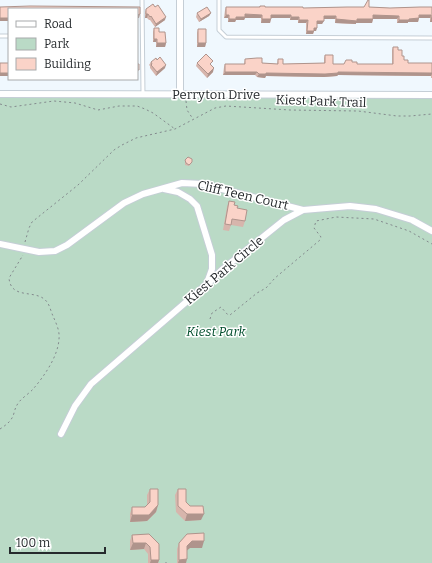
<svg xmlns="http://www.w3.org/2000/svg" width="432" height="563" font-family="Bitter,serif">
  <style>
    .green { fill: #badac6 }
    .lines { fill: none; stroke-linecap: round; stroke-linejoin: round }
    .service-casing { stroke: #c5ced6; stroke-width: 5 }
    .minor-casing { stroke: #c5ced6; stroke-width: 8 }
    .path { stroke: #83898d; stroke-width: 1; stroke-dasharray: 2 3; stroke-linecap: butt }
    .service { stroke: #fff; stroke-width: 3 }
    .minor { stroke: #fff; stroke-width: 6 }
    .wall { fill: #d7b5ac }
    .shaded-wall { fill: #af948c }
    .building { fill: #fad3c8; stroke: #af948c }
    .labels { text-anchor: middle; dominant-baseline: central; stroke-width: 3; stroke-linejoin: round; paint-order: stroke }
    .street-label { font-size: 13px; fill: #262a2d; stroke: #fff }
    .park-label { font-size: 13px; font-style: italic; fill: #004d2c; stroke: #fff }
  </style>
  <rect width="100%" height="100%" fill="#f0f8fe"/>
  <path class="green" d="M0 98H432V563H0Z"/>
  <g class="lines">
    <g class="service-casing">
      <path id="service" d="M142 0 143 94
        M219 0V30L226 37 432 38
        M0 36H9"/>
    </g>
    <g class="minor-casing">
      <path id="minor" d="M0 94 432 95
        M180 94V0
        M164 189 178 192 190 199 197 206 212 255V269L207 283
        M0 244 39 252 55 251 67 245 124 203 143 194 182 183 203 184 303 210
        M61 434 75 406 91 384 207 284 223 269 284 220 303 210 350 206 376 209 412 220 432 231"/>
    </g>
    <path class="path" d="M186 101 187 110 193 119
      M0 104 11 107 54 101 75 103 98 110 119 106H137L145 109 153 113 175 129
      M25 242 29 228 32 222 78 185 114 150 122 145 136 138 175 129 215 108 226 106 290 110 358 111 397 116H410L432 114
      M210 319 212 313 221 307 228 315H230L257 293 266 288 275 278 320 240 321 237 314 228 316 221 336 217 374 219 409 231 432 244
      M0 429C6 425 12 421 14 413 15 409 16 406 19 402 23 397 30 393 34 388 45 375 58 356 59 339 60 331 56 323 53 316 51 312 50 306 47 302 37 288 11 301 9 278L23 255
      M166 562V563"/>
    <use href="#service" class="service"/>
    <use href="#minor" class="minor"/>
  </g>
  <path class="wall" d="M260 6 265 7 303 8 369 7 390 8 432 7V22H430V18H419L418 22H408V23H397V19H373L372 23H356V24L335 23V19H324L322 24H317L316 31H314L313 34H306V23H298V20H290V18H271L270 23H261V18H245L244 20H236L235 22H228V18H224L225 10 226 7H259Z
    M146 9 165 20 155 27 150 20H149L147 18H145V12Z
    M197 13H211L209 16 199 22 196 17Z
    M154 28 159 32 166 43 165 47H156V42H153V32Z
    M198 29 206 43 205 47H197V33Z
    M393 47 398 50 404 60 408 63H432V78H431V76L338 75 337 76 324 77 266 76 265 78 257 77 255 75H223L224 67 225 64H244L245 59 262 63 277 64 278 59 283 64 324 63V58L325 55 333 64H344L352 62 357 64H392V50Z
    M157 60 165 68 156 76 150 68V66L149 65 151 62Z
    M197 63 212 65H211L213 72 207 78 196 66Z
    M185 160 192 162 191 164 189 166 185 165Z
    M229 201 237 208 245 221 243 227 231 225 229 231 223 230 227 207Z
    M150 489 158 505 156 512 147 521 130 522V514L132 507H145L147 505V495Z
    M178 489 186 502 201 520 185 521 176 512 175 495Z
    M149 534 159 560 158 563H148V554L144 549 130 550V541L132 535Z
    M179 543 202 548H190L187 550 186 563H177V549Z"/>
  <path class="shaded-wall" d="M211 13 209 16 199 22 201 19Z
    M140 14 139 18H137V15Z
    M146 14H148L147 18H145Z
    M245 14 262 15 261 18H245L244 20H236L235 22H228L229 19Z
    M226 15H229L228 18H224Z
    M271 15H291L290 18H270Z
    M373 15H395L399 16 397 19H372Z
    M419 15H431L430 18H419L418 22H408V23H397L399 20Z
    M324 16H336L335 19H322Z
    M166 17 165 20 155 27 156 24Z
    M291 17H299L298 20H290Z
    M0 18H9V21H0Z
    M431 18H432V22H430Z
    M262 19H271L270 23H261Z
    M336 19H373L372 23H356V24L335 23Z
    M299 20H308L306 23H298Z
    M317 21H324L322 24H316Z
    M314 28H317L316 31H313Z
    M307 31H314L313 34H306Z
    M154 39H157L156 42H153Z
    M157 43H166L165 47H156Z
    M198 43H206L205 47H197Z
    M166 65 165 68 156 76 157 72Z
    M214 68 213 72 207 78 208 74Z
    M225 72H257L255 75H223Z
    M338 72 432 73V74L431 76 338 75 337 76 324 77 266 76 265 78 257 77 259 74 266 73Z
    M0 73H9V76H0Z
    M158 505 156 512 147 521 130 522 132 515Z
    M187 514H204L201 520 185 521Z
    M192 541H204L202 548H190L185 552 187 546Z
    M133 543H146L144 549 130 550Z
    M187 559 186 563H178L179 560Z
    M151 560H159L158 563H150Z"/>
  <path class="building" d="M368 0H369V7L390 8 420 7H432V18H431V15H419V18L409 19V20H399V16L373 15V19H357V21L336 19V16H324V21H317V28H314V31H307L308 20H299V17H291V15H271V19H262V15L245 14V17H236V19H229V15H226V7H260V6H265V7H303V8L347 7H364Z
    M153 4 155 7 158 5 166 17 156 24 151 16 150 17 148 14H146V9Z
    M30 6 140 7V14L137 15V9H9V18H0V7Z
    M207 7 211 13 201 19 197 13Z
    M154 28H159V32H165L166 43H157V39H154Z
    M198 29H206V43H198Z
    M393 47H398V50H402V56H404V60H408V63H432V73L338 72V73L325 74 266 73V74H259L257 72H225V64H245V59L257 58H262V63L278 64V59H283V64L325 63V55H333V64H344L346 60H352V62H357V64H393Z
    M206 54 213 61 210 64 214 68 208 74 197 63Z
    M160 57 166 65 157 72 151 65 152 64 151 62 156 58 157 60Z
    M0 63H9V73H0Z
    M137 64H139V70H137V72Z
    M188 157 192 159V162L189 165 186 163 185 160Z
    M229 201 235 202 234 205 238 206 237 208 247 210 245 221 232 219 231 225 225 224Z
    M150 489H158V505L149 515H132V507H145L150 502Z
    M178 489H186V502L190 506H203L204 514H187L178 506Z
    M204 533V541H192L187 546V559L179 560V543L187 534Z
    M149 534 159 544V560H151L150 547 146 543H133L132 535Z"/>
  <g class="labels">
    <g class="street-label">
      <text x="216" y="94">Perryton Drive</text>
      <text transform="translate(321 101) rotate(2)">Kiest Park Trail</text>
      <text transform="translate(243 195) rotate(13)">Cliff Teen Court</text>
      <text transform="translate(224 270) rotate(-40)">Kiest Park Circle</text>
    </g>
    <g class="park-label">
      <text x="216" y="331">Kiest Park</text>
    </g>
  </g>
  <rect x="8" y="8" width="130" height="72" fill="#ffffff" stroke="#a8aaab"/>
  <rect x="16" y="21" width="20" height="6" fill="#ffffff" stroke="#a8aaab"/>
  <text x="44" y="28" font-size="12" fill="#262a2d">Road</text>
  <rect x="16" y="38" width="20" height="12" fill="#badac6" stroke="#a8aaab"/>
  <text x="44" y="48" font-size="12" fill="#262a2d">Park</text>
  <rect x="16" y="58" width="20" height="12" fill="#fad3c8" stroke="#a8aaab"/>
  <text x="44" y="68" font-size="12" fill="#262a2d">Building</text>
  <path d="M10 547v6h95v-6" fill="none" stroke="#262a2d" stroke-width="2"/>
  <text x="16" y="547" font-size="12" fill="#262a2d" stroke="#ffffff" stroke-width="3" paint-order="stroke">100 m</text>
</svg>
